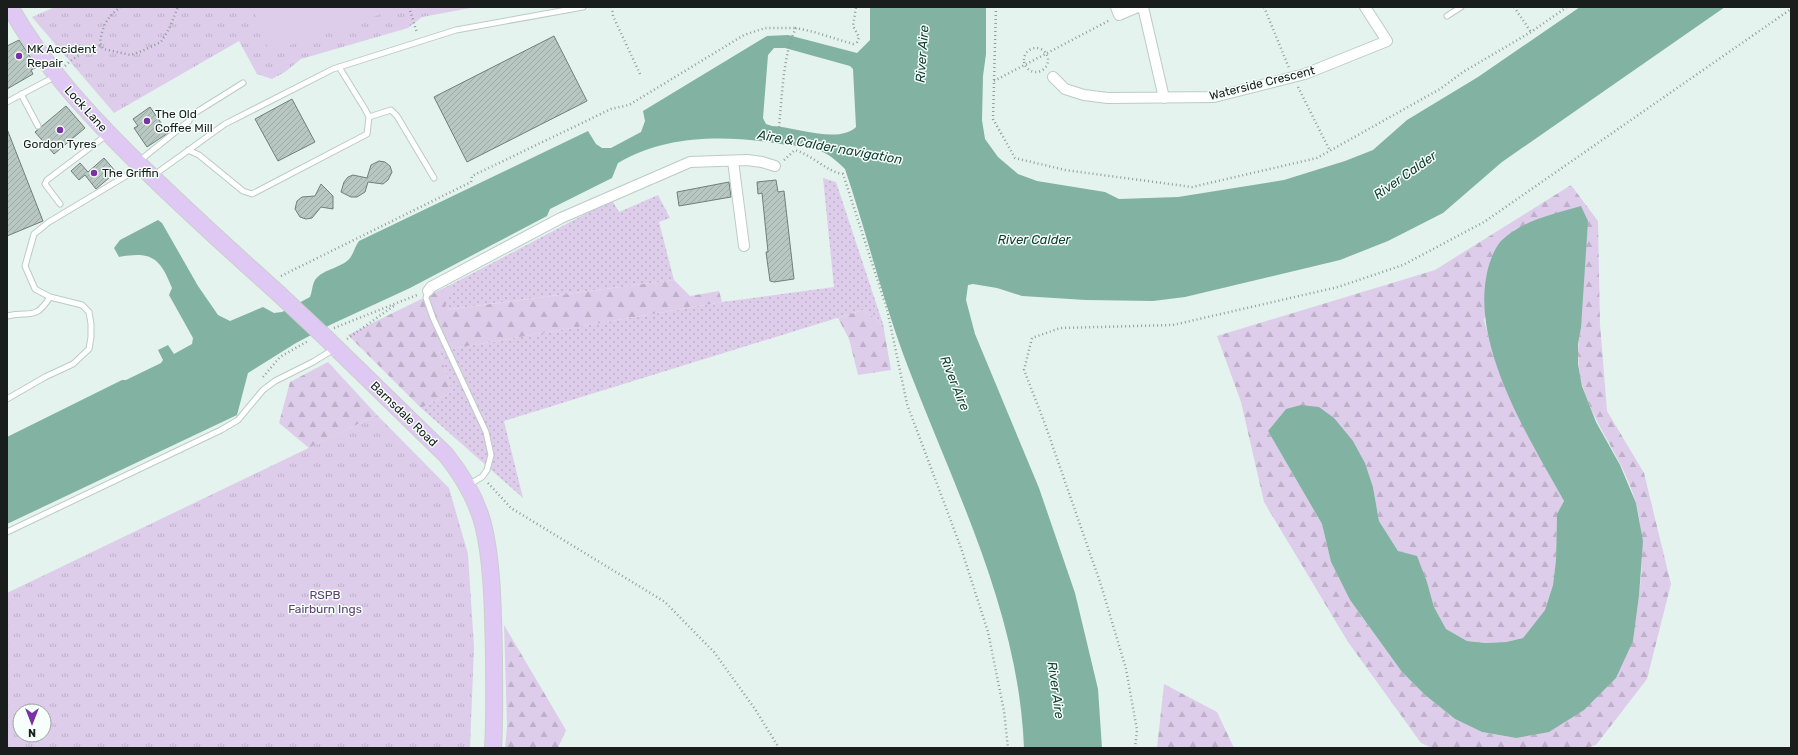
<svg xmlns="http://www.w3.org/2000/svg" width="1798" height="755" font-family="Rubik,sans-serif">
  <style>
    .grass { fill: url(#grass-dots) }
    .forest { fill: url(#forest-firs); fill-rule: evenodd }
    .park { fill: url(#park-tufts); fill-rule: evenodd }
    .pitch { fill: #ddcdea }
    .water { fill: #82b2a2; fill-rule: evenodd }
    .building { fill: url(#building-hatch); stroke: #717f7a }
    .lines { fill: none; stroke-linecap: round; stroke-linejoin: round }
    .lane-casing { stroke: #bbcbc5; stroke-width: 7 }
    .street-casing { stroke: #bbcbc5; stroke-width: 12 }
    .primary-casing { stroke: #cccecd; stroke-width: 18 }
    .path { stroke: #929d9a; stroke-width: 2.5; stroke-dasharray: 1 3; stroke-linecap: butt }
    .lane { stroke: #fff; stroke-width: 5 }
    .street { stroke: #fff; stroke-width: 10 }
    .primary { stroke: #e0c8f4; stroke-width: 16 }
    .primary-bridge-casing { stroke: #cccecd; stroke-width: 18; stroke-linecap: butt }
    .primary-bridge { stroke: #e0c8f4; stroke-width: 16 }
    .poi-dot { fill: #7931a4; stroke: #f6fffb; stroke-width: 1.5 }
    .labels { text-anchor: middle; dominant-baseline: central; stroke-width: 3; stroke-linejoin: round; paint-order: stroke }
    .poi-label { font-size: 12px; fill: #191e1c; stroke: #f6fffb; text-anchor: start }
    .street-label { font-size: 12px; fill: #191e1c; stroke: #f6fffb }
    .park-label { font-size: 12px; fill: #5e4173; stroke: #f6fffb }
    .water-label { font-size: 13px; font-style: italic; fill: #103c30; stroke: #f6fffb }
  </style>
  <defs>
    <pattern id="grass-dots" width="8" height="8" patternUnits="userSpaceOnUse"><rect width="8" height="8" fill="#ddcdea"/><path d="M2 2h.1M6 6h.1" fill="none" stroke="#bdb0c8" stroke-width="1.8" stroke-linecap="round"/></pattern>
    <pattern id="forest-firs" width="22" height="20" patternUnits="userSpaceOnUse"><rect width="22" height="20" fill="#ddcdea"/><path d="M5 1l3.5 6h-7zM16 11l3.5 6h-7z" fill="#bdb0c8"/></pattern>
    <pattern id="park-tufts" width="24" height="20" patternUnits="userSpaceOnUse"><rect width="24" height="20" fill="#ddcdea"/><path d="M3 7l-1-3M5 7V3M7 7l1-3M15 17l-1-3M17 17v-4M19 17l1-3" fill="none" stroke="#bdb0c8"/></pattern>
    <pattern id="building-hatch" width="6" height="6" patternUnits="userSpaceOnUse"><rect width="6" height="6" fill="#b8c7c1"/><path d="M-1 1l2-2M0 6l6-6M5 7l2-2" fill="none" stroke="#9eaaa5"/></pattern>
  </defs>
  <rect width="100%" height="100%" fill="#e4f3ee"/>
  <path class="grass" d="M823 178 836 182 883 324 863 310 504 421 523 498 421 408 452 392 439 351 722 302 834 287Z
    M658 195 670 218 659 222 674 280 443 310 454 283 612 200 619 212Z"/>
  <path class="forest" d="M1571 185 1598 221 1600 324 1607 411 1644 473 1671 584 1647 679 1596 745 1586 748H1432L1421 743 1348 642 1264 502 1241 402 1217 336 1435 270ZM1581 207V328C1565 400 1619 441 1636 503 1648 549 1639 596 1633 641L1516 738 1482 732 1455 719 1425 695 1402 672 1350 600 1331 562 1322 524 1268 431 1286 409 1353 441 1365 463 1373 487 1379 521 1398 551 1427 582 1434 607 1446 629 1467 641 1485 643 1506 642 1523 638 1545 610 1553 585 1556 560 1557 514 1564 501 1537 452 1507 392 1493 352 1484 320 1514 230 1544 217Z
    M674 280 690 296 719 291 722 302 439 351 452 392 421 408 348 335 454 283 444 310Z
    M863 310 883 324 891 370 858 375 849 339 838 318Z
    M328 362 377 415 309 448 279 423 290 382Z
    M504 625 566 730 558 748H505L507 726Z
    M1164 684 1217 712 1234 748H1157Z"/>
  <path class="park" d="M55 7H476L422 17 408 28 301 59 285 72 272 79 257 74 239 41 114 113 32 17Z
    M377 415 449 488 468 554 474 647 470 748H7V593ZM20 711H44V735H20Z"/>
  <path class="pitch" d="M253 7H402L269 52Z"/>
  <path class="water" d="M870 7H986V54L983 76 982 120 985 139 998 157 1018 174 1037 181 1105 192 1119 199 1178 197 1284 180 1345 161 1373 150 1407 120 1478 77 1580 7H1725L1502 162 1443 213 1388 241 1340 260 1185 297 1153 301 1086 300 1022 296 997 288 973 284 968 285 966 300 975 334 1039 488 1075 593 1098 689 1102 748H1024C1019 613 955 490 908 367 883 302 867 234 845 169 838 162 831 156 823 152 810 146 794 146 781 144 726 135 667 134 618 163L612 178 550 209 547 216 410 288 332 324 296 343 248 373 237 415 7 524V437L122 380H126L161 363 163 360 158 350 168 345 174 354 192 344 193 338 169 295 172 288C160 258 152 251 119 257L114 248 120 240 158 220 162 223 198 286 218 315 230 321 263 307 274 313 282 312 310 297C312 292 312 287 314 282 320 269 341 269 350 258 354 253 355 246 359 241L588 131 596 144 602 148H611L641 132 645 121 643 111 767 36 788 35 857 53 870 40ZM774 48H785L850 66 853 69 856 127C839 144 795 127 772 126L766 124 763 118 768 55Z
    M1581 206 1588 221 1581 328 1578 344V364L1582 386 1596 422 1620 465 1636 503 1643 541 1639 596 1633 641 1616 678 1584 710 1549 732 1516 738 1482 732 1455 719 1425 695 1402 672 1350 600 1331 562 1322 524 1268 431 1286 409 1301 405 1319 407 1334 418 1353 441 1365 463 1373 487 1379 521 1398 551 1417 556 1427 582 1434 607 1446 629 1467 641 1485 643 1506 642 1523 638 1545 610 1553 585 1556 560 1557 514 1564 501C1529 438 1471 347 1487 273 1489 263 1494 249 1501 241 1522 220 1554 214 1581 206Z"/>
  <path class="building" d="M554 36 587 101 467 162 434 97Z
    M19 40 37 67 31 70 33 74 7 89V46Z
    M292 99 315 142 278 161 255 119Z
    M66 106 85 128 54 154 35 132Z
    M150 107 168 133 147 147 134 128 138 126 133 119Z
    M7 129 43 221 7 236Z
    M104 158 116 172 96 189 85 175 79 180 71 171 80 163 88 172Z
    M379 161 385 162 390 166 392 172 388 180 383 184 368 182 365 192 357 197H351L341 192 344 182 348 177 353 175 367 178 371 165Z
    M776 180 778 192 784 191 794 279 774 282 770 281 766 252H768L762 193 758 194 757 182Z
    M729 182 731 197 679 206 677 192Z
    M321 184 333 196V209L321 207 312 218 306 219 300 217 295 209 297 201 302 197 315 196Z"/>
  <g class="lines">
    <g class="lane-casing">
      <path id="lane" d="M1447 16 1461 7
        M21 94 38 126
        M7 102 56 76
        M369 117 391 110 397 116 434 178
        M188 150 199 155 243 191 252 194 367 134 369 117 365 109 339 67
        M138 162 189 121 190 116 243 83
        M154 175 225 124 333 69 456 30 583 7
        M60 204 45 184 47 180 108 134
        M428 291 426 298 433 318 486 432 491 455 487 470 482 477 468 485
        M7 316C30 310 34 322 50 297
        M7 399 45 377 73 364 89 349 91 337V324L89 312 82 305 50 297 35 289 25 266 34 234 49 222 139 168
        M7 532 221 430 238 420 263 390 275 381 313 362 334 349"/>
    </g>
    <g class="street-casing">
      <path id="street" d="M1116 7 1119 15 1138 7
        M1143 7 1164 98
        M1053 77 1065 89 1084 95 1108 98 1214 97 1305 74 1387 41 1365 7
        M733 161 744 246
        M428 291 431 287 561 218 690 162 747 160 762 162 775 166"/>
    </g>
    <g class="primary-casing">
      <path id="primary" d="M10 7C44 67 91 117 140 165 185 209 231 251 278 293
        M326 338 446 455C462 475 476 498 483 524 493 564 493 615 494 657 494 687 495 718 493 748"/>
    </g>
    <path class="path" d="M121 7C107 16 102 27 100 43L103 49 131 55 142 51 161 42 169 29 178 7
      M409 7 417 33
      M612 7 613 16 641 76
      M996 7 993 119 1015 158 1065 170 1192 187 1317 158 1440 89 1463 72 1531 32 1567 7
      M1264 7 1289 68
      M1514 7 1531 32
      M1024 60a12 12 0 1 1 24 0a12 12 0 1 1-24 0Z
      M65 66C76 55 87 51 101 46
      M994 81 1110 20
      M1298 87 1330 151
      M779 127C782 98 783 53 796 28L814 32 853 44 857 42 859 37 853 26 856 7
      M784 160 795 150C814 156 827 172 843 174L887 309 907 404 961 548 988 632 1004 711 1008 748
      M281 276 471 182 472 176 611 109 629 105 744 35 765 28H796
      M334 328 417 295
      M347 339 395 305
      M263 377 280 357 308 341
      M488 483 511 508 665 602 714 652 755 709 779 748
      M1135 748 1137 730 1126 669 1101 585 1045 424 1024 370 1032 338 1060 328 1173 325 1338 287 1403 265 1484 222 1791 9"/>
    <use href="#lane" class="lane"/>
    <use href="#street" class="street"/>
    <use href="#primary" class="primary"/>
    <g class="primary-bridge-casing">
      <path id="primary-bridge" d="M278 293 326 338"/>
    </g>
    <use href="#primary-bridge" class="primary-bridge"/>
  </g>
  <g class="poi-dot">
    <circle cx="19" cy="56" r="4"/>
    <circle cx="147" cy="121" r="4"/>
    <circle cx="60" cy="130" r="4"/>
    <circle cx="94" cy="173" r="4"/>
  </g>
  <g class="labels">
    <g class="poi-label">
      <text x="27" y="49">MK Accident<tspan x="27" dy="14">Repair</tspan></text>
      <text x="155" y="114">The Old<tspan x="155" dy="14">Coffee Mill</tspan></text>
      <text x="60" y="144" text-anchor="middle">Gordon Tyres</text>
      <text x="102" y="173">The Griffin</text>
    </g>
    <g class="street-label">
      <text transform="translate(1262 83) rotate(-14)">Waterside Crescent</text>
      <text transform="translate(86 109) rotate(48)">Lock Lane</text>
      <text transform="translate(404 414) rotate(44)">Barnsdale Road</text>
    </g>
    <g class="park-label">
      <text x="325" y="595">RSPB<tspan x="325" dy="14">Fairburn Ings</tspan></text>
    </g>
    <g class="water-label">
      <text transform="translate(922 54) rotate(-86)">River Aire</text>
      <text transform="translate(830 147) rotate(10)">Aire &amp; Calder navigation</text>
      <text transform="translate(1405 175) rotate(-35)">River Calder</text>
      <text x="1034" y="239">River Calder</text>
      <text transform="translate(955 383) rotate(68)">River Aire</text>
      <text transform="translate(1056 690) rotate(82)">River Aire</text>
    </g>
  </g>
  <rect width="1798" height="755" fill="none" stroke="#191e1c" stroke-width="16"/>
  <g transform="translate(32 723) rotate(180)"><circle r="19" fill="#f6fffb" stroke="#9ea5a2"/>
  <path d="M0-3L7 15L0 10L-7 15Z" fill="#7931a4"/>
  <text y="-6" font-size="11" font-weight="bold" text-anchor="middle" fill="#191e1c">N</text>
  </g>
</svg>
